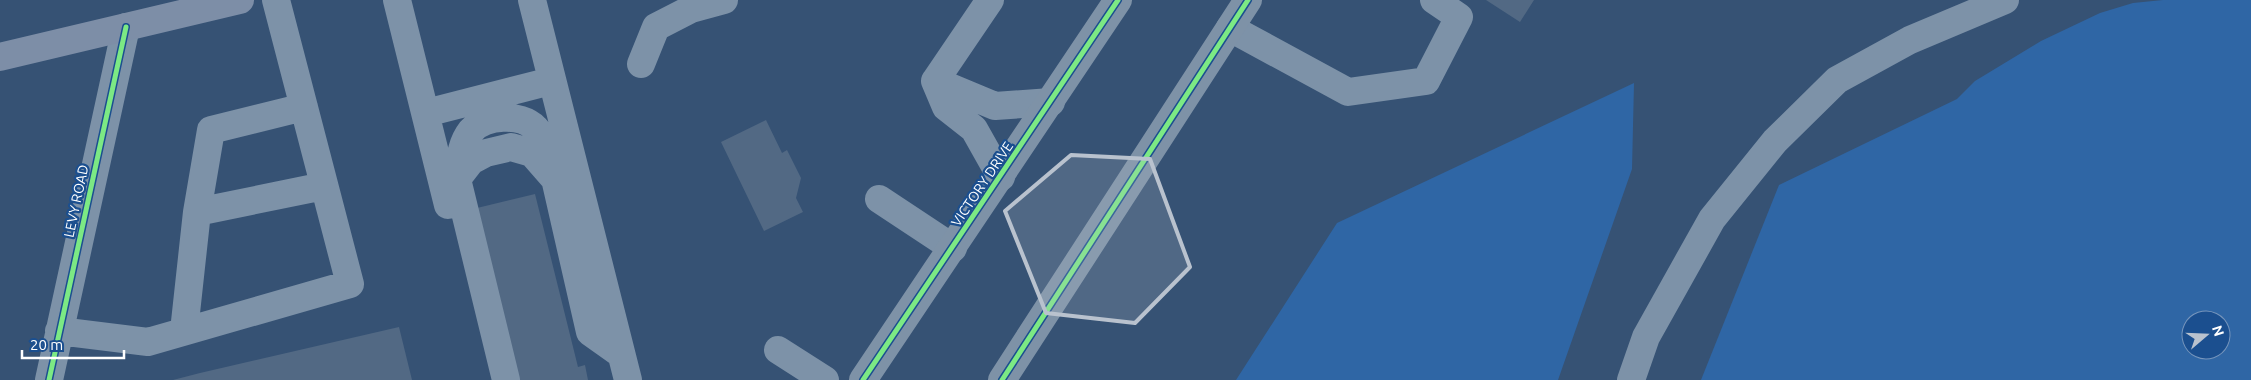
<svg xmlns="http://www.w3.org/2000/svg" width="2251" height="380" font-family="Ubuntu,sans-serif">
  <style>
    .green { fill: #2f66a5; fill-rule: evenodd }
    .building { fill: #526984 }
    .lines { fill: none; stroke-linecap: round; stroke-linejoin: round }
    .minor { stroke: #7d92a8; stroke-width: 28 }
    .major { stroke: #7d8ea7; stroke-width: 28 }
    .highway { stroke: #7e92a7; stroke-width: 28 }
    .cycleway-casing { stroke: #1b4f8f; stroke-width: 8 }
    .cycleway { stroke: #7ce984; stroke-width: 5 }
    .marked { fill: #b9c2ce; fill-opacity: 0.2; stroke: #b9c2ce; stroke-width: 4; stroke-linejoin: round }
    .labels { text-anchor: middle; dominant-baseline: central; stroke-width: 4.5; stroke-linejoin: round; paint-order: stroke }
    .street-label { font-size: 14px; fill: #fff; stroke: #1b4f8f }
  </style>
  <rect width="100%" height="100%" fill="#365274"/>
  <path class="green" d="M2163 0H2251V380H1701L1779 185 1957 99 1975 81 2041 41 2100 13 2133 3ZM2191 320H2221V350H2191Z
    M1634 83 1632 169 1558 380H1236L1337 223Z"/>
  <path class="building" d="M1486 0H1534L1520 22Z
    M766 120 782 153 787 150 801 178 796 198 803 212 764 231 721 142Z
    M535 194 578 367 585 365 588 380H519L477 208Z
    M399 327 412 380H173L200 373Z"/>
  <g class="lines">
    <path class="minor" d="M397 0 448 205
      M532 0 628 380
      M1230 28 1348 92 1426 81 1459 17 1434 0
      M641 64 656 27 691 9 724 0
      M935 81 995 106 1051 102
      M935 81 946 107 974 129 1001 177
      M935 81 990 0
      M426 113 551 81
      M457 179 471 161 486 153 511 147 532 153 553 177
      M879 199 953 248
      M197 212 211 130 304 107
      M59 331 148 342 350 284 276 0
      M184 331 197 212 324 186
      M778 350 825 380
      M49 380 126 27
      M506 380 457 179C460 163 460 145 471 131 485 115 521 113 535 128 540 133 544 142 548 148L590 332 621 354
      M1631 380 1646 337 1712 219 1775 141 1837 80 1910 40 2005 0"/>
    <path class="major" d="M0 57 240 0"/>
    <path class="highway" d="M863 380 1118 0
      M1002 380 1248 0"/>
    <g class="cycleway-casing">
      <path id="cycleway" d="M49 380 126 27
        M863 380 1118 0
        M1002 380 1248 0"/>
    </g>
    <use href="#cycleway" class="cycleway"/>
  </g>
  <path class="marked" d="M1071 155 1150 159 1190 267 1135 323 1046 313 1005 211Z"/>
  <g class="labels">
    <g class="street-label">
      <text transform="translate(982 184) rotate(-56)">VICTORY DRIVE</text>
      <text transform="translate(76 201) rotate(-78)">LEVY ROAD</text>
    </g>
  </g>
  <g transform="translate(2206 335) rotate(71)"><circle r="24" fill="#1b4f8f" stroke="#7695bc"/>
  <path d="M0-4L9 19L0 12L-9 19Z" fill="#b9c2ce"/>
  <text y="-8" font-size="14" font-weight="bold" text-anchor="middle" fill="#ffffff">N</text>
  </g>
  <path d="M22 350v8h102v-8" fill="none" stroke="#ffffff" stroke-width="2.5"/>
  <text x="30" y="350" font-size="15" fill="#ffffff" stroke="#1b4f8f" stroke-width="4" paint-order="stroke">20 m</text>
</svg>
